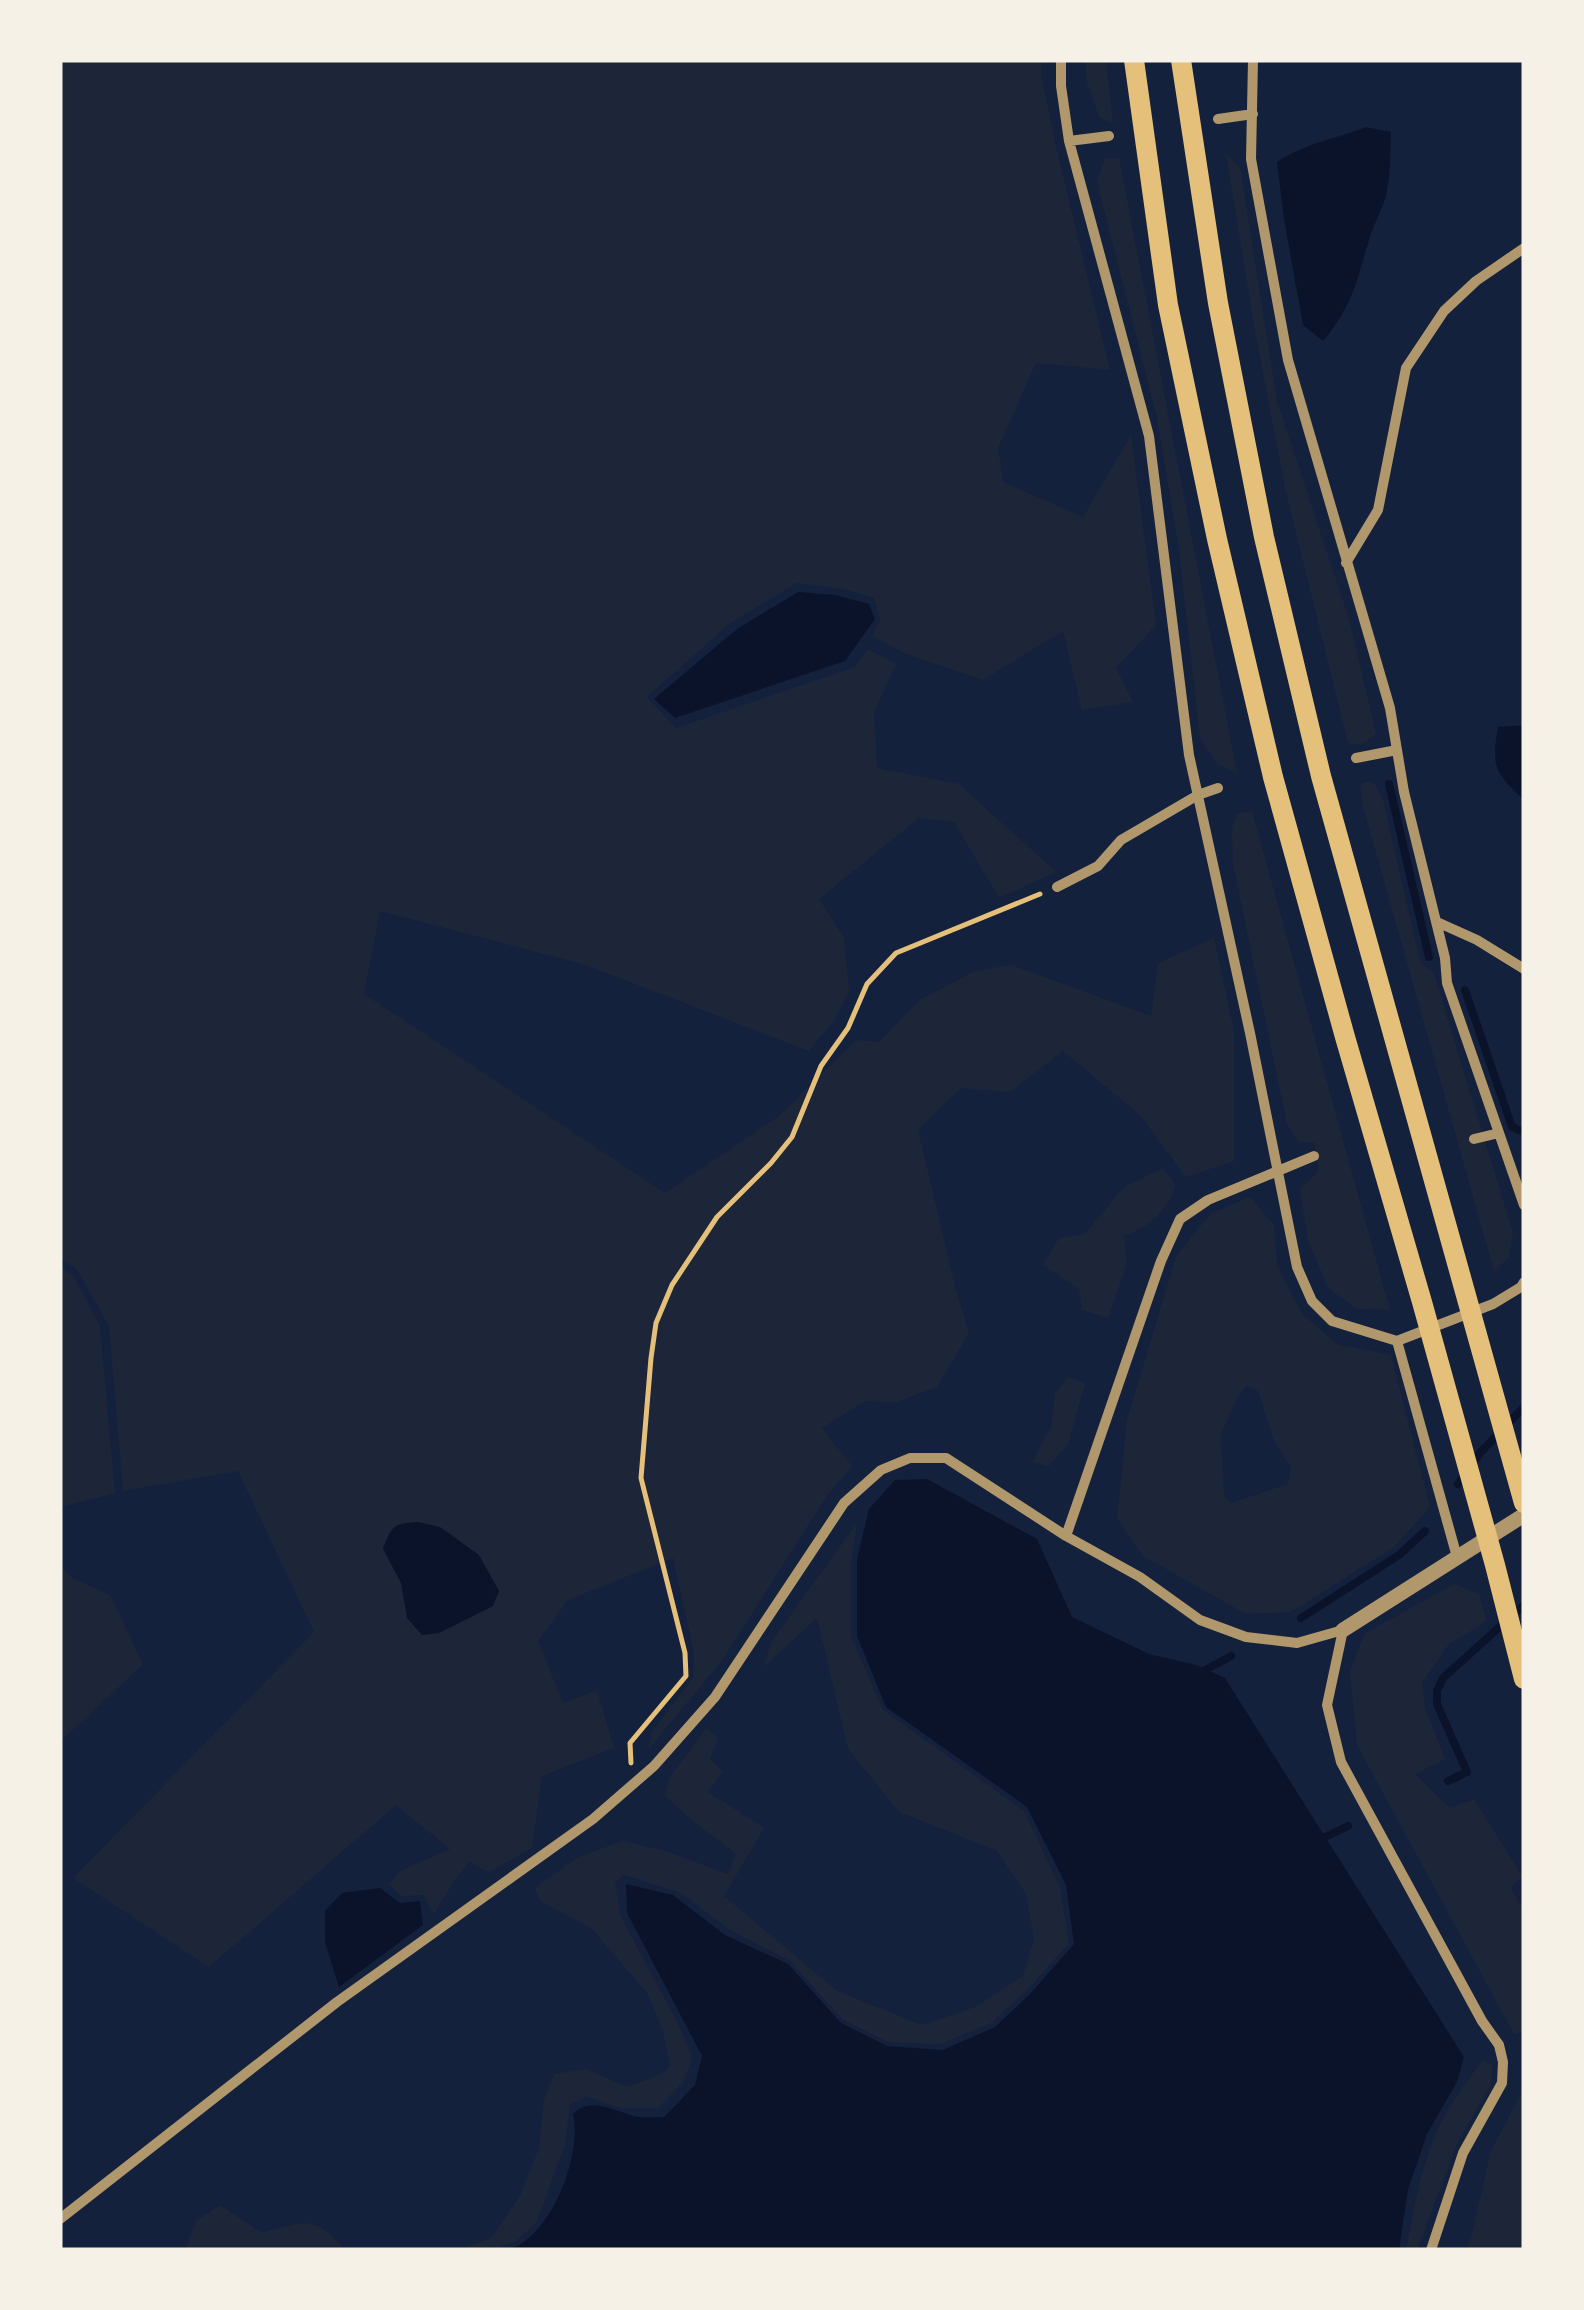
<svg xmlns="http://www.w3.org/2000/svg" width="1584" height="2310" font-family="'Alegreya Sans',sans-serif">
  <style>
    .green { fill: #1d2539; fill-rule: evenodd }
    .water { fill: #0b132b }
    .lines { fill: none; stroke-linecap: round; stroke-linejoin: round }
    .stream { stroke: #0b132b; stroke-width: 8 }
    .path { stroke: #e5c07b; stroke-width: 5 }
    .minor { stroke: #b1986c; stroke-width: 10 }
    .tertiary { stroke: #b1986c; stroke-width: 15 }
    .motorway { stroke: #e5c07b; stroke-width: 20 }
  </style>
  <rect width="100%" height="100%" fill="#14213d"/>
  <path class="green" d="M60 60H1042L1041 75 1057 151 1110 370 1036 363 998 448 1003 482 1083 517 1131 435 1156 625 1116 668 1133 702 1082 710 1063 631 983 680 906 654 872 636 880 621 874 598 843 589 797 583 729 624 647 697 676 728 853 668 868 649 896 664 874 712 877 768 959 784 1056 872 999 898 954 822 919 818 819 899 844 938 849 991 835 1019 809 1051 583 964 380 911 364 994 665 1193 779 1116 856 1040 879 1042 921 999 975 971 1011 965 1151 1016 1158 963 1214 938 1234 1031V1161L1186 1177 1140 1115 1063 1051 1010 1092 961 1088 918 1130 956 1290 969 1333 937 1387 897 1402 865 1401 822 1428 852 1466 826 1497 723 1659 649 1749 651 1733 693 1678 694 1653 673 1558 568 1600 538 1641 563 1703 597 1690 614 1748 542 1776 532 1848 489 1872 469 1862 453 1883 434 1914 423 1895 401 1896 389 1884 400 1871 450 1849 396 1805 209 1967 73 1878 314 1632 238 1471 123 1491 109 1326 78 1271 60 1257Z
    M1085 60H1106L1113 124 1099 117 1087 82Z
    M1226 154 1240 167 1277 401 1350 622 1376 734 1361 745 1348 743 1285 488 1255 331Z
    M1105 158H1119L1237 773 1217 764 1200 738 1179 550 1157 418 1097 182Z
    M1371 781 1376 786 1383 800 1420 961 1434 974 1513 1233 1509 1257 1494 1271 1362 803 1361 784Z
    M1252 811 1390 1310 1357 1309 1328 1288 1308 1240 1300 1190 1319 1170 1314 1142H1298L1287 1124 1233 864 1232 828 1237 814Z
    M1163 1168 1176 1186C1166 1212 1149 1227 1124 1236L1127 1264 1108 1318 1082 1310 1079 1289 1043 1265 1059 1238 1085 1234 1123 1188Z
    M1250 1197 1274 1225 1277 1266 1302 1314 1337 1344 1391 1355 1430 1507 1394 1547 1291 1612 1246 1614 1143 1556 1117 1518 1127 1420 1176 1256 1211 1213ZM1247 1385 1258 1391 1274 1441 1291 1468 1288 1484 1231 1503 1224 1495 1221 1434 1237 1398Z
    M60 1266 74 1277 100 1326 115 1493 60 1507Z
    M1068 1377 1085 1384 1068 1444 1049 1466 1032 1462 1051 1427 1055 1393Z
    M857 1523 851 1564V1637L883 1710 1024 1811 1060 1888 1069 1943 1028 1989 991 2023 940 2044 888 2042 842 2019 790 1961 730 1930 681 1893 624 1875 615 1883 621 1917 678 2024 692 2058 684 2081 658 2108H620L586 2096 570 2105 565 2145 536 2223 516 2241 491 2250H457L491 2238 520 2196 539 2148 544 2100 554 2074 586 2069 627 2087 660 2075 670 2066 663 2031 647 1993 591 1928 539 1900 535 1888 578 1857 623 1841 665 1851 728 1874 736 1854 689 1818 664 1795 670 1777 706 1728 718 1738 710 1759 723 1772 708 1792 764 1828 724 1896 837 1991 922 2025 975 2007 1023 1976 1034 1939 1026 1894 996 1850 899 1812 848 1749 817 1618 764 1667 771 1642Z
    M60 1565 71 1577 110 1595 143 1664 60 1742Z
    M1454 1584 1479 1594 1487 1621 1448 1645 1422 1683 1425 1708 1445 1759 1415 1774 1450 1808 1474 1799 1522 1876 1511 1888 1524 1911V2032L1514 2034 1357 1745 1350 1672 1364 1634Z
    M1483 2060 1492 2064 1491 2084 1457 2144 1417 2250H1406C1413 2213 1419 2176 1433 2141 1444 2112 1464 2085 1483 2060Z
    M1524 2088V2250H1468L1491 2151Z
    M220 2205 262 2233C305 2222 313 2213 345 2250H185L196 2221Z"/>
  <path class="water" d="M1366 127 1391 132C1390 153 1391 175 1386 195 1382 211 1373 225 1369 240 1356 283 1353 305 1323 341L1303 325 1284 219 1277 162C1305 143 1336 139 1366 127Z
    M798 592 835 595 869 604 875 619 845 661 675 718 654 699 737 629Z
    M1524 725V800C1495 772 1491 768 1498 727Z
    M927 1479 1037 1539 1072 1617 1149 1654 1196 1665 1225 1678 1464 2057 1457 2082 1427 2134 1408 2190 1399 2250H509C552 2235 582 2156 573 2114 591 2095 615 2112 638 2117 646 2118 655 2117 664 2117L695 2085 702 2056 627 1913 626 1884 673 1895 725 1935 788 1964 841 2023 887 2046 943 2050 995 2027 1030 1994 1074 1944 1066 1885 1027 1807 886 1707 857 1636V1559L869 1509 895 1480Z
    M418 1522 440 1527 479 1555 499 1591 493 1606 439 1633 422 1635 407 1618 401 1583 383 1549C391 1527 393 1523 418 1522Z
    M380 1888 400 1903 420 1901 423 1925 339 1987 325 1942V1911L342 1893Z"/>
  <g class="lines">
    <path class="stream" d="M1389 784 1429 957
      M1465 990 1512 1127 1524 1132
      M1458 1484 1480 1453 1524 1407
      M1301 1618 1399 1555 1425 1531
      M1200 1673 1231 1656
      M1448 1781 1467 1772 1437 1704V1691L1443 1678 1524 1605
      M1317 1841 1348 1826"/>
    <path class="path" d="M631 1763 630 1743 686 1676 685 1653 641 1478 651 1358 656 1323 672 1285 717 1217 771 1163 792 1137 821 1066 848 1028 867 984 896 953 1040 894"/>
    <path class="minor" d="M1061 60V86L1069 141 1149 436 1189 755 1250 1033 1297 1267 1312 1301 1332 1321 1397 1341 1493 1304 1521 1287 1524 1282
      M1253 60 1251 159 1288 360 1390 708 1404 792 1445 958 1447 983 1524 1205
      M1218 119 1253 114
      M1069 141 1109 136
      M1346 563 1378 510 1406 368 1444 311 1476 281 1524 248
      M1356 758 1397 750
      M1057 887 1098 866 1121 840 1198 795 1218 788
      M1437 922 1477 940 1524 969
      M1474 1139 1499 1133
      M1397 1341 1457 1557
      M1066 1536 1161 1261 1180 1219 1208 1200 1314 1156
      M60 2219 337 2002 593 1819 654 1766 715 1697 844 1503 881 1470 910 1458H946L1066 1536 1140 1577 1200 1620 1246 1637 1297 1643 1343 1630 1327 1705 1341 1762 1482 2021 1499 2045 1503 2062 1502 2083 1463 2153 1431 2250"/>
    <path class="tertiary" d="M1343 1630 1524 1515"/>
    <path class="motorway" d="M1134 60 1168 305 1217 539 1273 777 1345 1037 1422 1302 1495 1565 1524 1679
      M1181 60 1218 303 1264 537 1321 776 1524 1503"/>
  </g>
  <rect width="1584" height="2310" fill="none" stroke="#f6f1e7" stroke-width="125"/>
</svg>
